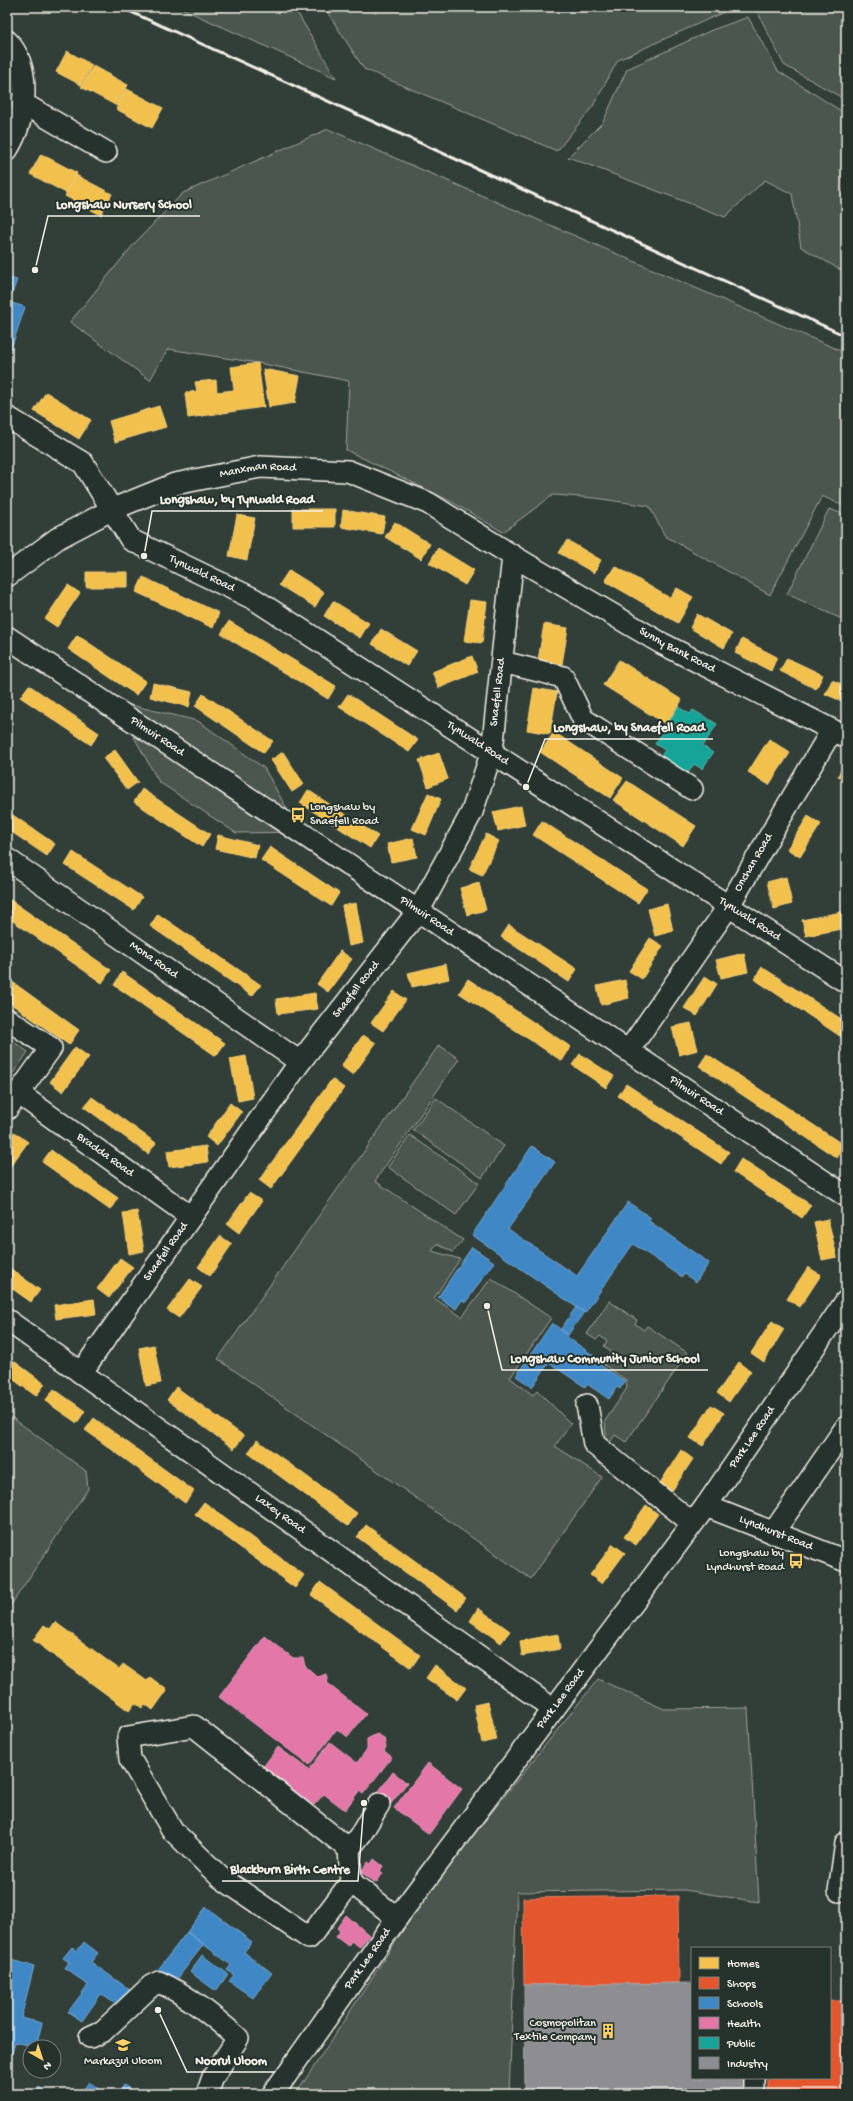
<svg xmlns="http://www.w3.org/2000/svg" width="853" height="2101" font-family="'Gochi Hand',sans-serif">
  <style>
    .green { fill: #4c564f; stroke: #a0a49c }
    .homes { fill: #f2c14e; stroke: #f3cf7c }
    .shops { fill: #e4572e; stroke: #e98566 }
    .schools { fill: #3f88c5; stroke: #75a8d0 }
    .health { fill: #e377a8; stroke: #e89cbb }
    .public { fill: #17a398; stroke: #59bab0 }
    .industry { fill: #8d8d92; stroke: #acabac }
    .lines { fill: none; stroke-linecap: round; stroke-linejoin: round }
    .minor-casing { stroke: #f4f1e8; stroke-width: 24 }
    .minor { stroke: #26332d; stroke-width: 21 }
    .rail { stroke: #f4f1e8; stroke-width: 3 }
    .labels { text-anchor: middle; dominant-baseline: central; stroke-width: 4; stroke-linejoin: round; paint-order: stroke }
    .street-label { font-size: 12px; fill: #f4f1e8; stroke: #26332d }
    .poi-label { font-size: 12px; fill: #f4f1e8; stroke: #26332d; text-anchor: end }
    .leader { fill: none; stroke: #f4f1e8; stroke-width: 1.5 }
    .callout-dot { fill: #f4f1e8; stroke: #26332d; stroke-width: 1.5 }
    .callout-label { font-size: 13px; text-anchor: middle; font-weight: bold; fill: #f4f1e8; stroke: #26332d; stroke-width: 4; stroke-linejoin: round; paint-order: stroke }
  </style>
  <rect width="100%" height="100%" fill="#323e38"/>
  <filter id="ink" filterUnits="userSpaceOnUse"><feTurbulence type="fractalNoise" baseFrequency=".025" numOctaves="2"/><feDisplacementMap in="SourceGraphic" scale="8" xChannelSelector="R" yChannelSelector="G"/><feConvolveMatrix kernelMatrix="1 2 1 2 8 2 1 2 1" color-interpolation-filters="sRGB"/></filter>
  <g filter="url(#ink)">
    <path class="green" d="M178 7H294L336 78Z
      M324 7H735L618 60 593 106 557 151 364 69Z
      M755 7H846V100L784 65Z
      M748 17 778 71 846 114V273L801 247 792 194 765 180 725 217 568 157 603 122 627 69 712 30Z
      M328 129 846 353V507L822 496 770 595 665 536 649 506 595 498 553 495 503 532 452 502 346 450 349 381 258 363 168 349 150 380 70 322 134 244 183 193Z
      M829 509 846 515V621L787 594Z
      M114 701 198 721 264 768 300 832 236 833 159 782Z
      M7 1037 28 1052 7 1082Z
      M439 1045 459 1059 375 1181 463 1240 453 1252 437 1244 432 1251 460 1259 434 1298 462 1317 491 1278 551 1318 510 1378 533 1395 537 1390 571 1424 555 1446 602 1477 531 1579 218 1359Z
      M436 1098 504 1146 482 1178 413 1130Z
      M410 1135 479 1183 456 1215 388 1167Z
      M609 1301 637 1320 635 1324 644 1330 647 1326 688 1353 626 1442 615 1435 607 1447 605 1421 627 1388 626 1380 604 1365 610 1356V1351L604 1346 607 1341 600 1336 596 1340 587 1334Z
      M7 1414 86 1471 88 1489 7 1611Z
      M598 1679 664 1709 748 1708 759 1902 685 1890 517 1892 509 2094H296L428 1892Z"/>
    <path class="homes" d="M67 51 92 65 81 85 56 72Z
      M93 66 128 85 117 106 81 87Z
      M127 89 163 108 152 128 116 109Z
      M41 154 77 173 66 193 30 174Z
      M76 175 112 194 101 215 65 196Z
      M258 363 264 407 188 418 185 393 197 391 195 382 216 380 217 392 234 390 231 367Z
      M263 369 300 376 295 403 269 407Z
      M46 392 91 420 79 439 34 411Z
      M159 406 166 427 115 442 109 421Z
      M293 509H335V527H293Z
      M343 510 385 517 382 534 341 527Z
      M237 515 255 518 247 560 229 556Z
      M395 522 430 544 421 559 385 537Z
      M567 540 601 560 594 573 559 553Z
      M438 548 474 570 465 585 429 563Z
      M615 566 670 598 677 588 693 597 678 623 605 581Z
      M289 570 324 592 315 607 279 585Z
      M86 572H128V587H86Z
      M143 577 219 613 213 628 136 592Z
      M68 585 80 593 57 627 45 619Z
      M470 600 487 602 482 643 464 641Z
      M333 601 369 623 360 638 324 616Z
      M697 614 732 634 724 648 690 628Z
      M229 621 336 686 328 699 221 634Z
      M544 624 568 628 561 670 537 666Z
      M381 629 417 651 407 666 372 644Z
      M77 635 146 681 136 695 68 649Z
      M742 639 777 657 771 671 735 653Z
      M472 656 478 672 439 688 432 672Z
      M787 658 823 675 816 689 780 671Z
      M619 660 682 700 667 725 603 685Z
      M7 671 9 687H7Z
      M832 680 846 686V703L825 694Z
      M153 683 192 692 189 707 150 697Z
      M29 685 99 733 91 745 20 697Z
      M534 688 557 692 550 734 527 730Z
      M203 694 273 741 264 753 195 706Z
      M348 694 418 740 409 752 339 707Z
      M554 732 623 778 610 798 540 752Z
      M769 739 790 753 769 785 748 772Z
      M115 750 138 782 127 790 103 758Z
      M283 752 304 784 292 792 271 760Z
      M439 753 448 779 428 787 419 760Z
      M844 762 846 763V780L838 776Z
      M627 781 696 826 683 846 613 800Z
      M142 789 210 834 202 847 134 802Z
      M308 790 378 836 370 848 300 803Z
      M428 793 441 799 426 835 412 829Z
      M521 806 525 825 498 831 493 812Z
      M7 811 55 844 47 856 7 829Z
      M808 816 821 824 800 857 787 849Z
      M542 821 647 889 638 903 533 835Z
      M486 834 499 841 482 875 469 869Z
      M218 835 258 845 255 858 215 849Z
      M413 838 417 857 391 862 387 844Z
      M270 847 339 893 331 906 261 860Z
      M73 852 142 897 134 910 65 865Z
      M786 877 792 904 774 909 767 882Z
      M479 883 486 910 467 915 460 888Z
      M9 899 111 970 102 983 7 917V902Z
      M356 903 363 943 349 946 342 906Z
      M667 904 673 931 655 936 648 909Z
      M846 911V928L806 936 802 920Z
      M158 914 261 985 252 996 150 926Z
      M509 925 577 969 569 982 501 937Z
      M650 938 663 946 642 979 629 971Z
      M340 951 352 959 328 992 317 984Z
      M744 953 748 972 721 978 716 960Z
      M446 964 449 979 412 987 408 973Z
      M762 967 846 1022V1040L754 979Z
      M122 972 225 1043 216 1056 114 985Z
      M705 976 717 984 697 1016 684 1008Z
      M7 978 79 1030 69 1045 7 1001Z
      M468 979 571 1047 562 1061 459 993Z
      M625 980 629 998 601 1005 597 986Z
      M394 991 406 1000 383 1031 371 1023Z
      M315 993 318 1009 278 1014 276 999Z
      M691 1023 698 1050 679 1055 672 1027Z
      M363 1035 376 1043 353 1075 341 1066Z
      M75 1047 89 1057 63 1092 50 1082Z
      M580 1054 614 1076 606 1088 572 1065Z
      M707 1054 845 1146 837 1158 699 1066Z
      M246 1056 253 1098 238 1101 230 1059Z
      M332 1079 344 1088 271 1189 259 1180Z
      M626 1084 729 1152 721 1164 618 1096Z
      M92 1097 156 1143 148 1154 84 1107Z
      M230 1103 242 1112 217 1146 206 1137Z
      M14 1132 28 1142 7 1171V1142Z
      M206 1146 208 1162 169 1167 167 1151Z
      M51 1150 118 1198 110 1210 42 1162Z
      M741 1159 811 1205 802 1218 733 1172Z
      M249 1193 262 1201 239 1233 227 1224Z
      M137 1211 144 1251 129 1254 123 1213Z
      M828 1219 837 1257 822 1260 814 1222Z
      M220 1236 232 1244 210 1276 198 1267Z
      M120 1258 133 1267 109 1298 97 1289Z
      M7 1266 40 1290 31 1302 7 1285Z
      M808 1267 821 1275 800 1307 787 1299Z
      M190 1279 202 1287 179 1318 167 1310Z
      M94 1299 96 1314 56 1319 54 1305Z
      M772 1321 784 1329 764 1362 751 1353Z
      M154 1345 161 1383 146 1386 139 1348Z
      M7 1356 45 1384 36 1396 7 1375Z
      M739 1362 751 1371 729 1402 717 1393Z
      M176 1387 244 1436 234 1449 167 1400Z
      M54 1389 85 1411 77 1423 45 1401Z
      M711 1405 724 1413 703 1446 690 1438Z
      M94 1418 194 1491 185 1503 85 1430Z
      M257 1440 357 1513 348 1526 248 1453Z
      M681 1450 693 1459 672 1491 660 1483Z
      M204 1502 304 1575 295 1588 195 1514Z
      M646 1505 658 1514 636 1545 624 1537Z
      M366 1525 466 1598 457 1610 357 1537Z
      M613 1544 625 1553 602 1584 590 1575Z
      M320 1582 420 1655 411 1668 311 1595Z
      M478 1608 510 1631 501 1643 470 1621Z
      M55 1622 119 1669 123 1664 147 1681 150 1677 167 1690 153 1710 145 1704 142 1708 135 1703 129 1711 33 1640 44 1625 50 1629Z
      M558 1634 560 1649 522 1656 520 1641Z
      M435 1665 466 1688 457 1700 426 1678Z
      M488 1702 497 1740 482 1743 474 1705Z"/>
    <path class="shops" d="M678 1896 679 1983 524 1985 523 1898Z
      M830 2001H846V2094H768V2078H830Z"/>
    <path class="schools" d="M7 277 17 280 9 302 25 307 9 355H7Z
      M532 1146 555 1162 508 1229 577 1276 628 1202 651 1218 649 1221 709 1263 696 1282 684 1274 682 1277 633 1244 585 1313 472 1235Z
      M472 1247 494 1262 466 1302 462 1300 456 1309 438 1297Z
      M576 1307 584 1312 568 1335 561 1329Z
      M552 1323 568 1335 567 1337 603 1362 600 1365 625 1381 620 1389 617 1387 609 1399 587 1384 585 1387 549 1363 532 1387 516 1376Z
      M206 1907 252 1942 244 1952 272 1973 253 1998 229 1981 234 1975 227 1970 231 1965 187 1932Z
      M187 1932 204 1944 174 1983 157 1971Z
      M84 1942 98 1953 91 1962 133 1992 121 2008 101 1994 82 2021 68 2012 88 1985 65 1968 69 1962 63 1958 72 1947 77 1951Z
      M202 1955 228 1974 216 1991 190 1972Z
      M7 1959 34 1966 21 2018 42 2023 36 2047 15 2042 7 2072Z
      M89 2082 106 2094H80Z
      M124 2085 137 2094H118Z
      M39 2087 49 2094H34Z"/>
    <path class="health" d="M265 1636 293 1658H303L305 1666 318 1677 326 1674 328 1684 366 1714 348 1737 337 1729 309 1765 219 1697Z
      M377 1734 384 1738 386 1747 384 1751 392 1757 363 1794 359 1791 345 1810 324 1794 314 1805 263 1767 278 1747 309 1770 330 1742 357 1763 367 1749V1739Z
      M428 1763 462 1789 429 1834 394 1808Z
      M393 1772 407 1783 390 1805 376 1795Z
      M374 1859 383 1866 380 1871 383 1873 376 1883 361 1872 368 1862 371 1864Z
      M346 1915 369 1935 360 1947 351 1941 348 1946 336 1937 340 1931 337 1928Z"/>
    <path class="public" d="M678 707 690 714 693 710 717 724 703 746 713 753 702 769 694 764 688 773 661 756 665 750 655 744Z"/>
    <path class="industry" d="M692 1983V2078H750V2086H741V2094H525L524 1985Z"/>
    <g class="lines">
      <g class="minor-casing">
        <g id="minor">
          <path d="M7 41C33 69 26 119 7 150"/>
          <path d="M24 104 106 152"/>
          <path id="s1" d="M7 417 83 463 131 540 254 599 846 982"/>
          <path id="s2" d="M7 576 58 538 113 509 175 484 260 467 348 471 428 503 513 556 661 643 846 737"/>
          <path id="s3" d="M7 637 846 1196"/>
          <path d="M502 662 563 677 583 719 692 789"/>
          <path id="s4" d="M7 859 300 1062"/>
          <path d="M7 1019 51 1048 7 1109"/>
          <path id="s5" d="M629 1050 728 907 832 730"/>
          <path id="s6" d="M18 1093 191 1217"/>
          <path id="s7" d="M7 1320 553 1709"/>
          <path id="s8" d="M81 1373 300 1062 419 910 472 812 492 751 513 556"/>
          <path d="M587 1405 594 1444 692 1523"/>
          <path id="s9" d="M706 1506 846 1561"/>
          <path d="M773 1533 846 1427"/>
          <path d="M349 1849 361 1834 379 1804"/>
          <path d="M351 1882 349 1849 194 1726 128 1737 130 1759 173 1831 220 1877 309 1938 351 1882 397 1918"/>
          <path d="M839 1891 846 1843"/>
          <path d="M90 2037 103 2031 151 1986 159 1982C188 1995 215 2018 238 2038L213 2077 207 2094"/>
          <path d="M754 2078V2094"/>
          <path id="s10" d="M273 2094 397 1918 706 1506 846 1301"/>
        </g>
      </g>
      <use href="#minor" class="minor"/>
      <path class="rail" d="M120 7 846 336"/>
    </g>
  </g>
  <defs>
    <g id="bus-bare" transform="scale(1.2)"><path d="M-5-6H5V4H4V6H2V4H-2V6H-4V4H-5ZM-3.5-4V0h7V-4ZM-3.5 1.2v1.5H-2V1.2ZM2 1.2v1.5H3.5V1.2Z" fill="#ffd166" stroke="#26332d" stroke-width="2.5" paint-order="stroke"/></g>
    <g id="building-bare" transform="scale(1.2)"><path d="M-4-6H4V6H1V3H-1V6H-4ZM-2.5-4.3h1.7v1.8h-1.7ZM.8-4.3h1.7v1.8H.8ZM-2.5-1h1.7V.8h-1.7ZM.8-1h1.7V.8H.8Z" fill="#ffd166" stroke="#26332d" stroke-width="2.5" paint-order="stroke"/></g>
    <g id="school-bare" transform="scale(1.2)"><path d="M0-5L7-2L0 1L-7-2ZM-4 1L0 2.5L4 1V4Q0 6-4 4Z" fill="#ffd166" stroke="#26332d" stroke-width="2.5" paint-order="stroke"/></g>
  </defs>
  <g fill-rule="evenodd">
    <use href="#bus-bare" x="298" y="815"/>
    <use href="#bus-bare" x="796" y="1561"/>
    <use href="#building-bare" x="608" y="2031"/>
    <use href="#school-bare" x="123" y="2045"/>
  </g>
  <g class="labels">
    <g class="street-label">
      <text stroke="none"><textPath href="#s2" startOffset="277">Manxman Road</textPath></text>
      <text stroke="none"><textPath href="#s1" startOffset="258">Tynwald Road</textPath></text>
      <text stroke="none"><textPath href="#s2" startOffset="743">Sunny Bank Road</textPath></text>
      <text stroke="none"><textPath href="#s8" startOffset="808">Snaefell Road</textPath></text>
      <text stroke="none"><textPath href="#s3" startOffset="180">Pilmuir Road</textPath></text>
      <text stroke="none"><textPath href="#s1" startOffset="582">Tynwald Road</textPath></text>
      <text stroke="none"><textPath href="#s5" startOffset="225">Onchan Road</textPath></text>
      <text stroke="none"><textPath href="#s3" startOffset="504">Pilmuir Road</textPath></text>
      <text stroke="none"><textPath href="#s1" startOffset="906">Tynwald Road</textPath></text>
      <text stroke="none"><textPath href="#s4" startOffset="178">Mona Road</textPath></text>
      <text stroke="none"><textPath href="#s8" startOffset="472">Snaefell Road</textPath></text>
      <text stroke="none"><textPath href="#s3" startOffset="828">Pilmuir Road</textPath></text>
      <text stroke="none"><textPath href="#s6" startOffset="107">Bradda Road</textPath></text>
      <text stroke="none"><textPath href="#s8" startOffset="148">Snaefell Road</textPath></text>
      <text stroke="none"><textPath href="#s10" startOffset="813">Park Lee Road</textPath></text>
      <text stroke="none"><textPath href="#s7" startOffset="335">Laxey Road</textPath></text>
      <text stroke="none"><textPath href="#s9" startOffset="75">Lyndhurst Road</textPath></text>
      <text stroke="none"><textPath href="#s10" startOffset="489">Park Lee Road</textPath></text>
      <text stroke="none"><textPath href="#s10" startOffset="165">Park Lee Road</textPath></text>
    </g>
    <g class="poi-label">
      <text x="310" y="808" text-anchor="start">Longshaw by<tspan x="310" dy="14">Snaefell Road</tspan></text>
      <text x="784" y="1554">Longshaw by<tspan x="784" dy="14">Lyndhurst Road</tspan></text>
      <text x="596" y="2024">Cosmopolitan<tspan x="596" dy="14">Textile Company</tspan></text>
      <text x="123" y="2062" text-anchor="middle">Markazul Uloom</text>
    </g>
  </g>
  <path class="leader" d="M35 270L48 216H200M144 556L152 511H323M526 787L545 739H713M487 1306L502 1370H708M364 1803L358 1881H222M158 2010L187 2072H275"/>
  <g class="callout-dot">
    <circle cx="35" cy="270" r="4"/>
    <circle cx="144" cy="556" r="4"/>
    <circle cx="526" cy="787" r="4"/>
    <circle cx="487" cy="1306" r="4"/>
    <circle cx="364" cy="1803" r="4"/>
    <circle cx="158" cy="2010" r="4"/>
  </g>
  <g class="callout-label">
    <text x="124" y="208">Longshaw Nursery School</text>
    <text x="237" y="503">Longshaw, by Tynwald Road</text>
    <text x="629" y="731">Longshaw, by Snaefell Road</text>
    <text x="605" y="1362">Longshaw Community Junior School</text>
    <text x="290" y="1873">Blackburn Birth Centre</text>
    <text x="231" y="2064">Noorul Uloom</text>
  </g>
  <rect width="853" height="2101" fill="none" stroke="#26332d" stroke-width="24"/>
  <rect x="12" y="12" width="829" height="2077" fill="none" stroke="#f4f1e8" stroke-width="1.5" filter="url(#ink)"/>
  <rect x="691" y="1947" width="140" height="132" fill="#26332d" stroke="#787f78"/>
  <rect x="699" y="1957" width="20" height="12" fill="#f2c14e" stroke="#787f78"/>
  <text x="727" y="1967" font-size="12" fill="#f4f1e8">Homes</text>
  <rect x="699" y="1977" width="20" height="12" fill="#e4572e" stroke="#787f78"/>
  <text x="727" y="1987" font-size="12" fill="#f4f1e8">Shops</text>
  <rect x="699" y="1997" width="20" height="12" fill="#3f88c5" stroke="#787f78"/>
  <text x="727" y="2007" font-size="12" fill="#f4f1e8">Schools</text>
  <rect x="699" y="2017" width="20" height="12" fill="#e377a8" stroke="#787f78"/>
  <text x="727" y="2027" font-size="12" fill="#f4f1e8">Health</text>
  <rect x="699" y="2037" width="20" height="12" fill="#17a398" stroke="#787f78"/>
  <text x="727" y="2047" font-size="12" fill="#f4f1e8">Public</text>
  <rect x="699" y="2057" width="20" height="12" fill="#8d8d92" stroke="#787f78"/>
  <text x="727" y="2067" font-size="12" fill="#f4f1e8">Industry</text>
  <g transform="translate(42 2059) rotate(141)"><circle r="19" fill="#26332d" stroke="#787f78"/>
  <path d="M0-3L7 15L0 10L-7 15Z" fill="#ffd166"/>
  <text y="-6" font-size="11" font-weight="bold" text-anchor="middle" fill="#f4f1e8">N</text>
  </g>
</svg>
